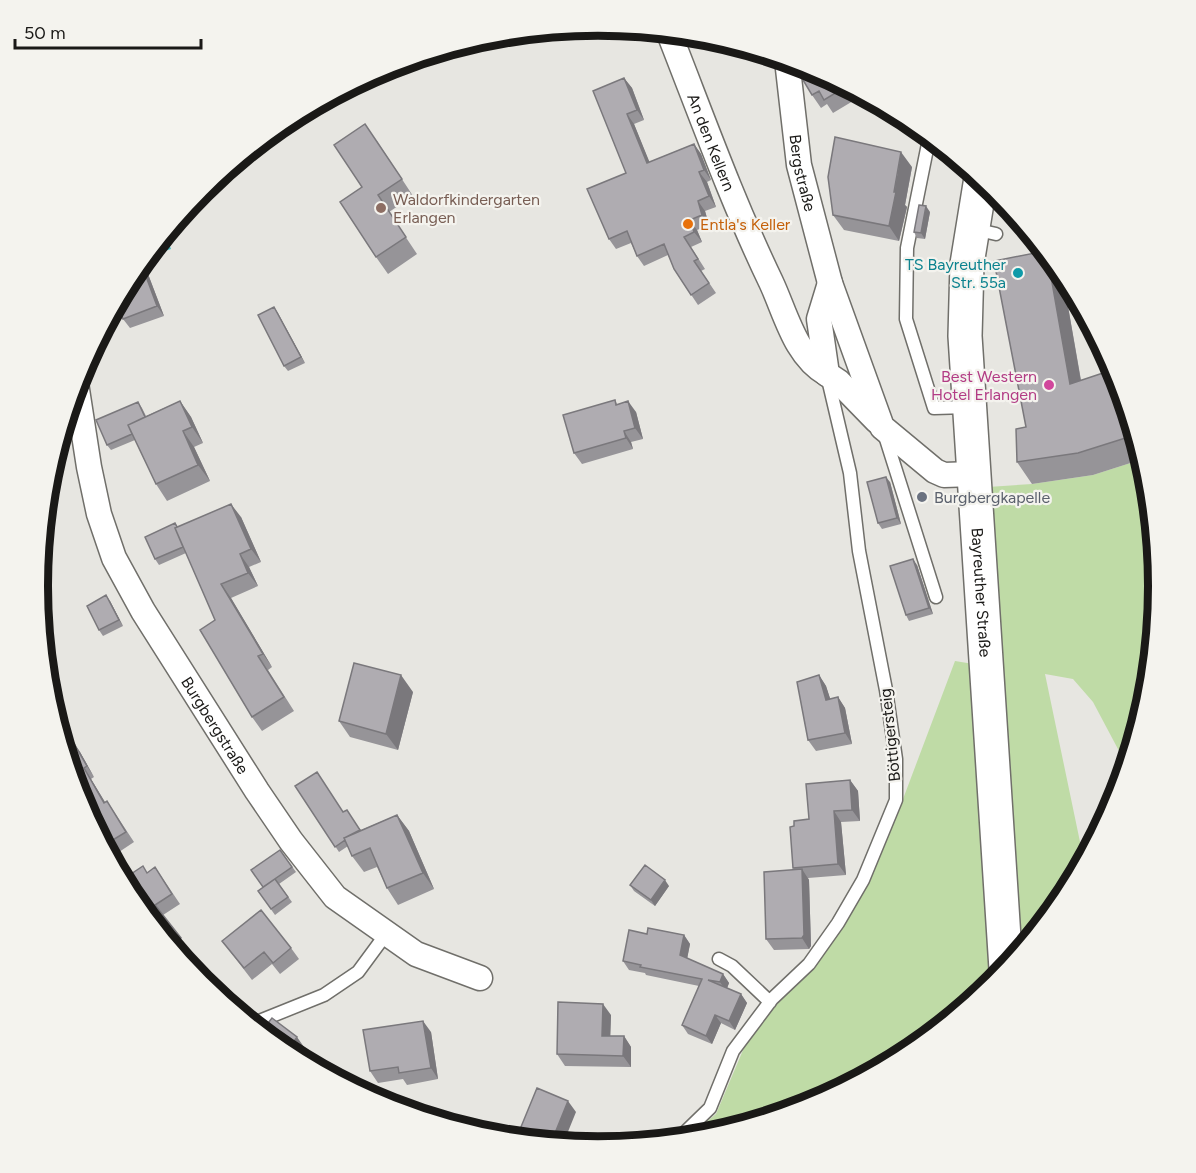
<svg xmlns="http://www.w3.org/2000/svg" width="1196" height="1173" font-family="Figtree,sans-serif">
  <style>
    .green { fill: #bfdba6 }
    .water { fill: #4ebfc7 }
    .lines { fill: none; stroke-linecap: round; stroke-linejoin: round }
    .lane-casing { stroke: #706f6a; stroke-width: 15 }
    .street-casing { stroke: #706f6a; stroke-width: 27 }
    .secondary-casing { stroke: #706f6a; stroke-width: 36 }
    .lane { stroke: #fff; stroke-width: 12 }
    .street { stroke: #fff; stroke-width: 24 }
    .secondary { stroke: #fff; stroke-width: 33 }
    .wall { fill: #969498 }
    .shaded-wall { fill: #7a787c }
    .building { fill: #afacb1; stroke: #7a787c; stroke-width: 1.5 }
    .education-dot { fill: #8d6e63; stroke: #f4f3ee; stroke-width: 2 }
    .food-dot { fill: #e8710a; stroke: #f4f3ee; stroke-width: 2 }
    .culture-dot { fill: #0f9aa8; stroke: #f4f3ee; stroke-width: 2 }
    .hotel-dot { fill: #d1479c; stroke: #f4f3ee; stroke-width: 2 }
    .worship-dot { fill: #6b7280; stroke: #f4f3ee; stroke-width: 2 }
    .labels { text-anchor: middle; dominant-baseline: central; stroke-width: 4.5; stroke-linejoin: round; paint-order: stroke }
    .street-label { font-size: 16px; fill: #1a1917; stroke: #f4f3ee }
    .education-label { font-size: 16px; fill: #785e54; stroke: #f4f3ee; text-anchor: start }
    .food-label { font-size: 16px; fill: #c56008; stroke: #f4f3ee; text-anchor: start }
    .culture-label { font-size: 16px; fill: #0d838f; stroke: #f4f3ee; text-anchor: end }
    .hotel-label { font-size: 16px; fill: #b23c85; stroke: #f4f3ee; text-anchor: end }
    .worship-label { font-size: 16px; fill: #5b616d; stroke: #f4f3ee; text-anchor: start }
    .rim { fill: none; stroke: #1a1917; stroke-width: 8 }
  </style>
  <rect width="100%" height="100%" fill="#e7e6e1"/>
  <path class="green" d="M1143 459 1148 477 1159 587 1148 696 1127 766 1093 702 1073 679 1045 674 1084 861 1064 898 994 983 909 1053 812 1105 707 1137 686 1139 716 1114 746 1043 851 912 900 807 955 661 998 668 988 487 1032 484 1093 475Z"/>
  <path class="water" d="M165 234 171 249 156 254 154 247Z"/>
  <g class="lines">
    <g class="lane-casing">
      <path id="lane" d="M936 141 928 144 907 248 906 319 934 408 968 407
        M974 229 996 234
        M885 436 936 597
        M719 959 732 966 770 1002
        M252 1024 324 995 358 972 386 934
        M677 1140 710 1108 733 1051 772 999 809 964 838 923 863 880 896 800V759L886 690 859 551 850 473 827 375"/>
    </g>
    <g class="street-casing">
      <g id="street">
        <path id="s1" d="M669 33C702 117 732 201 771 282 786 314 795 356 827 374"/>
        <path id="s2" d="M787 60 799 165 830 283 882 427 935 471 944 475 973 474"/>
        <path d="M830 283 819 319 827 374 839 382 877 421"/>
        <path id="s3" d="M76 383 89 467 99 514 114 558 143 611 257 791 291 841 335 897 416 954 480 978"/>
      </g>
    </g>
    <g class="secondary-casing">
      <g id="secondary">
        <path id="s4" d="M981 178 967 264 965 336 1006 969"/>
      </g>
    </g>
    <use href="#lane" class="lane"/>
    <use href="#street" class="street"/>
    <use href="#secondary" class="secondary"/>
  </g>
  <path class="wall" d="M813 68 863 95 833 113 827 104 821 108 812 95 807 71Z
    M624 78 632 88 644 120 634 124 649 162 694 144 701 154 711 180 707 182 716 207 705 211 709 225 697 230 702 242 691 247 705 269 701 271 716 293 698 305 674 269 668 255 644 266 637 256 631 243 616 249 609 239 626 173Z
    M377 141 413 196 389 212 417 254 388 274 376 257 362 187Z
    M912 167 905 205 907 207 899 241 844 230 833 215Z
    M930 212 925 239 917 238 914 232Z
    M143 261 164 316 130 328 123 319Z
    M1062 272 1081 380 1116 372 1143 459 1093 475 1032 484 1017 462 1026 427Z
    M274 307 305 363 288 371 284 366Z
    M615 400 617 404 636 412 643 439 631 442 633 449 582 464 574 453Z
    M180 401 191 417 203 443 194 447 210 481 167 501 156 484 135 440 111 450 107 445 138 402 142 408 146 416Z
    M48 477 59 499 45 501Z
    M890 482 901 524 882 529 878 523Z
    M241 517 261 562 249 567 258 586 231 598 272 667 268 670 294 711 262 731 252 717 215 620 186 553 159 565 155 559 175 523 178 527Z
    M917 565 933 614 909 621 906 615Z
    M110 601 123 626 103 636 99 630Z
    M819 675 826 686 830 699 838 697 845 708 852 744 816 751 808 740Z
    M47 688 57 705 52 709 48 696Z
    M413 692 398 750 350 737 339 721Z
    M73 742 80 752 94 777 91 779 105 802 107 801 134 842 119 852 128 867 118 873 80 801Z
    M850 780 858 791 860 821 841 822 846 875 808 878 809 880 811 946 809 949 774 950 766 939 794 870 793 868 794 826 809 819Z
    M295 786 343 812 361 830 397 815 409 831 434 889 398 905 387 888 377 867 364 872 352 856 348 846 339 852Z
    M280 850 296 872 279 884 292 902 275 915 258 891 263 887Z
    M155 867 180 904 163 915 188 949 179 956 131 898 147 873Z
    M630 885 669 886 655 906 634 891Z
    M647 934 684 935 690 944 687 959 723 974 729 983 727 988 741 994 747 1003 735 1030 721 1023 712 1044 688 1034 682 1025 699 986 646 975 645 973 629 970 623 961Z
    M222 941 291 948 299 959 280 974 272 964 252 980Z
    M611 1015 610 1036H624L631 1047V1067L565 1066 557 1054Z
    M431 1032 438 1079 407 1085 403 1079 378 1083 370 1071Z"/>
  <path class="shaded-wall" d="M624 78 632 88 644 120 637 110Z
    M627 114 634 124 654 173 647 163Z
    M694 144 701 154 711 180 704 170Z
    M901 152 912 167 905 205 907 207 899 241 889 226Z
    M699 172 707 182 716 207 709 196Z
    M698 201 705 211 709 225 702 215Z
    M926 206 930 212 925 239 921 233Z
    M690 220 697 230 702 242 694 232Z
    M1047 254 1062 272 1085 405 1070 384Z
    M143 261 164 316 157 306 141 263Z
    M274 307 278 313 305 363 301 357Z
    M180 401 191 417 203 443 192 427Z
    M628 401 636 412 643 439 635 428Z
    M183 431 194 447 210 481 198 465Z
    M624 431 631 442 633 449 626 438Z
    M52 463 59 499 47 482 48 477Z
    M886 477 890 482 901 524 897 518Z
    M231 504 241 517 261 562 251 549Z
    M240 554 249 567 258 586 248 573Z
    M913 559 917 565 933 614 929 608Z
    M221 584 231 598 272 667 263 654Z
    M106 595 110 601 123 626 119 620Z
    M401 675 413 692 398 750 386 734Z
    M819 675 826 686 834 710 826 700Z
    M838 697 845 708 852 744 845 733Z
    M73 742 80 752 94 777 87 766Z
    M84 768 91 779 112 814 104 803Z
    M850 780 858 791 860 821 852 810Z
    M834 811 841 822 846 875 838 864Z
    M397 815 409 831 434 889 423 873Z
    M802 869 809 880 811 946 809 949 802 938Z
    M665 880 669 886 655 906 651 900Z
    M684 935 690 944 686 964 680 955Z
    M723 974 729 983 726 991 720 982Z
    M741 994 747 1003 735 1030 729 1021Z
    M603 1004 611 1015 610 1047 602 1036Z
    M715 1015 721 1023 712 1044 706 1036Z
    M423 1021 431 1032 438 1079 431 1068Z
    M624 1036 631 1047V1067L623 1056Z
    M297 1037 304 1047 296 1058 286 1053Z
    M568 1101 576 1112 563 1144 551 1143Z"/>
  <path class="building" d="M804 66 813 68 847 86 824 100 819 91 812 95 800 75 807 71Z
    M624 78 637 110 627 114 647 163 694 144 704 170 699 172 709 196 698 201 702 215 690 220 694 232 684 237 698 259 694 261 709 283 691 295 674 269 664 244 637 256 627 231 609 239 587 189 626 173 593 91Z
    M365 124 402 179 378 195 406 237 376 257 340 202 362 187 334 145Z
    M835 137 901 152 894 192H896L889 226 833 215 828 177Z
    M919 205 926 206 921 233 914 232Z
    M1045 251 1047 254 1070 384 1115 369 1135 435 1078 453 1017 462 1016 429 1026 427 994 261Z
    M141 263 157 306 123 319 117 302 132 275Z
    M274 307 301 357 284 366 258 315Z
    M615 400 616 405 628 401 635 428 624 431 626 438 574 453 563 415Z
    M180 401 192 427 183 431 198 465 156 484 128 425Z
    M138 402 145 417 128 425 132 434 107 445 96 420Z
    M886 477 897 518 878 523 867 482Z
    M231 504 251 549 240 554 248 573 221 584 263 654 258 656 284 697 252 717 200 630 215 620 175 528Z
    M175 523 177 527 175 528 183 547 155 559 145 537Z
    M913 559 929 608 906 615 890 566Z
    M106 595 119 620 99 630 87 606Z
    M354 663 401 675 386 734 339 721Z
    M819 675 826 700 838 697 845 733 808 740 797 682Z
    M73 742 87 766 84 768 104 803 107 801 126 832 111 841 120 856 112 861 80 801 63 747Z
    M317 772 343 812 347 810 360 830 344 838 345 840 335 847 295 786Z
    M850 780 852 810 834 811 838 864 793 868 790 827 794 826V821L809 819 806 784Z
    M397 815 423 873 387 888 370 848 352 856 344 838Z
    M280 850 292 867 263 887 251 870Z
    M645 865 665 880 651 900 630 885Z
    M143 866 147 873 155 867 172 894 155 905 181 938 171 946 131 898 122 880Z
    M802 869 804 935 802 938 766 939 764 872Z
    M275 879 288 897 271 909 258 891Z
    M261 910 291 948 273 963 264 952 244 968 222 941Z
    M648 928 684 935 680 955 723 974 720 982 708 980 741 994 729 1021 715 1015 706 1036 682 1025 702 979 640 967 641 965 623 961 629 930 647 934Z
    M558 1002 603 1004 602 1036H624L623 1056 557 1054Z
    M272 1018 297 1037 286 1053 261 1032Z
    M423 1021 431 1068 399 1073 398 1067 370 1071 363 1030Z
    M537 1088 568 1101 551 1143 516 1139Z"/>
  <circle class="education-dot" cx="381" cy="208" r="6"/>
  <circle class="food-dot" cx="688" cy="224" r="6"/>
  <circle class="culture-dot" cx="1018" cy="273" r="6"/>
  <circle class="hotel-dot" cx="1049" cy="385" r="6"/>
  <circle class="worship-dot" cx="922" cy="497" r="6"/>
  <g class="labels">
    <g class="street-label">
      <text stroke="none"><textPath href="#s1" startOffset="117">An den Kellern</textPath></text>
      <text stroke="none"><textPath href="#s2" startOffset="114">Bergstraße</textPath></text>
      <text stroke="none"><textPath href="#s4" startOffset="416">Bayreuther Straße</textPath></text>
      <text stroke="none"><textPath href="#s3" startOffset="375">Burgbergstraße</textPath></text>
      <text transform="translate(890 735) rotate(-96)">Böttigersteig</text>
    </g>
    <g class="education-label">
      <text x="393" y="199">Waldorfkindergarten<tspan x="393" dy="18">Erlangen</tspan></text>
    </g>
    <g class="food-label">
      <text x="700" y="224">Entla's Keller</text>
    </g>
    <g class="culture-label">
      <text x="1006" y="264">TS Bayreuther<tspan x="1006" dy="18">Str. 55a</tspan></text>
    </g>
    <g class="hotel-label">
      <text x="1037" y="376">Best Western<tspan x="1037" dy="18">Hotel Erlangen</tspan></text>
    </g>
    <g class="worship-label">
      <text x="934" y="497">Burgbergkapelle</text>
    </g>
  </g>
  <path d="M0 0H1196V1173H0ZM48 586a550 550 0 1 1 1100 0a550 550 0 1 1-1100 0Z" fill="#f4f3ee" fill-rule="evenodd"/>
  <path class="rim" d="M48 586a550 550 0 1 1 1100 0a550 550 0 1 1-1100 0Z"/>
  <path d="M15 39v9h186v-9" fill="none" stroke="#1a1917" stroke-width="3"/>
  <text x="24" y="39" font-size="18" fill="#1a1917" stroke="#f4f3ee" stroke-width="4.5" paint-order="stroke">50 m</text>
</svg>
